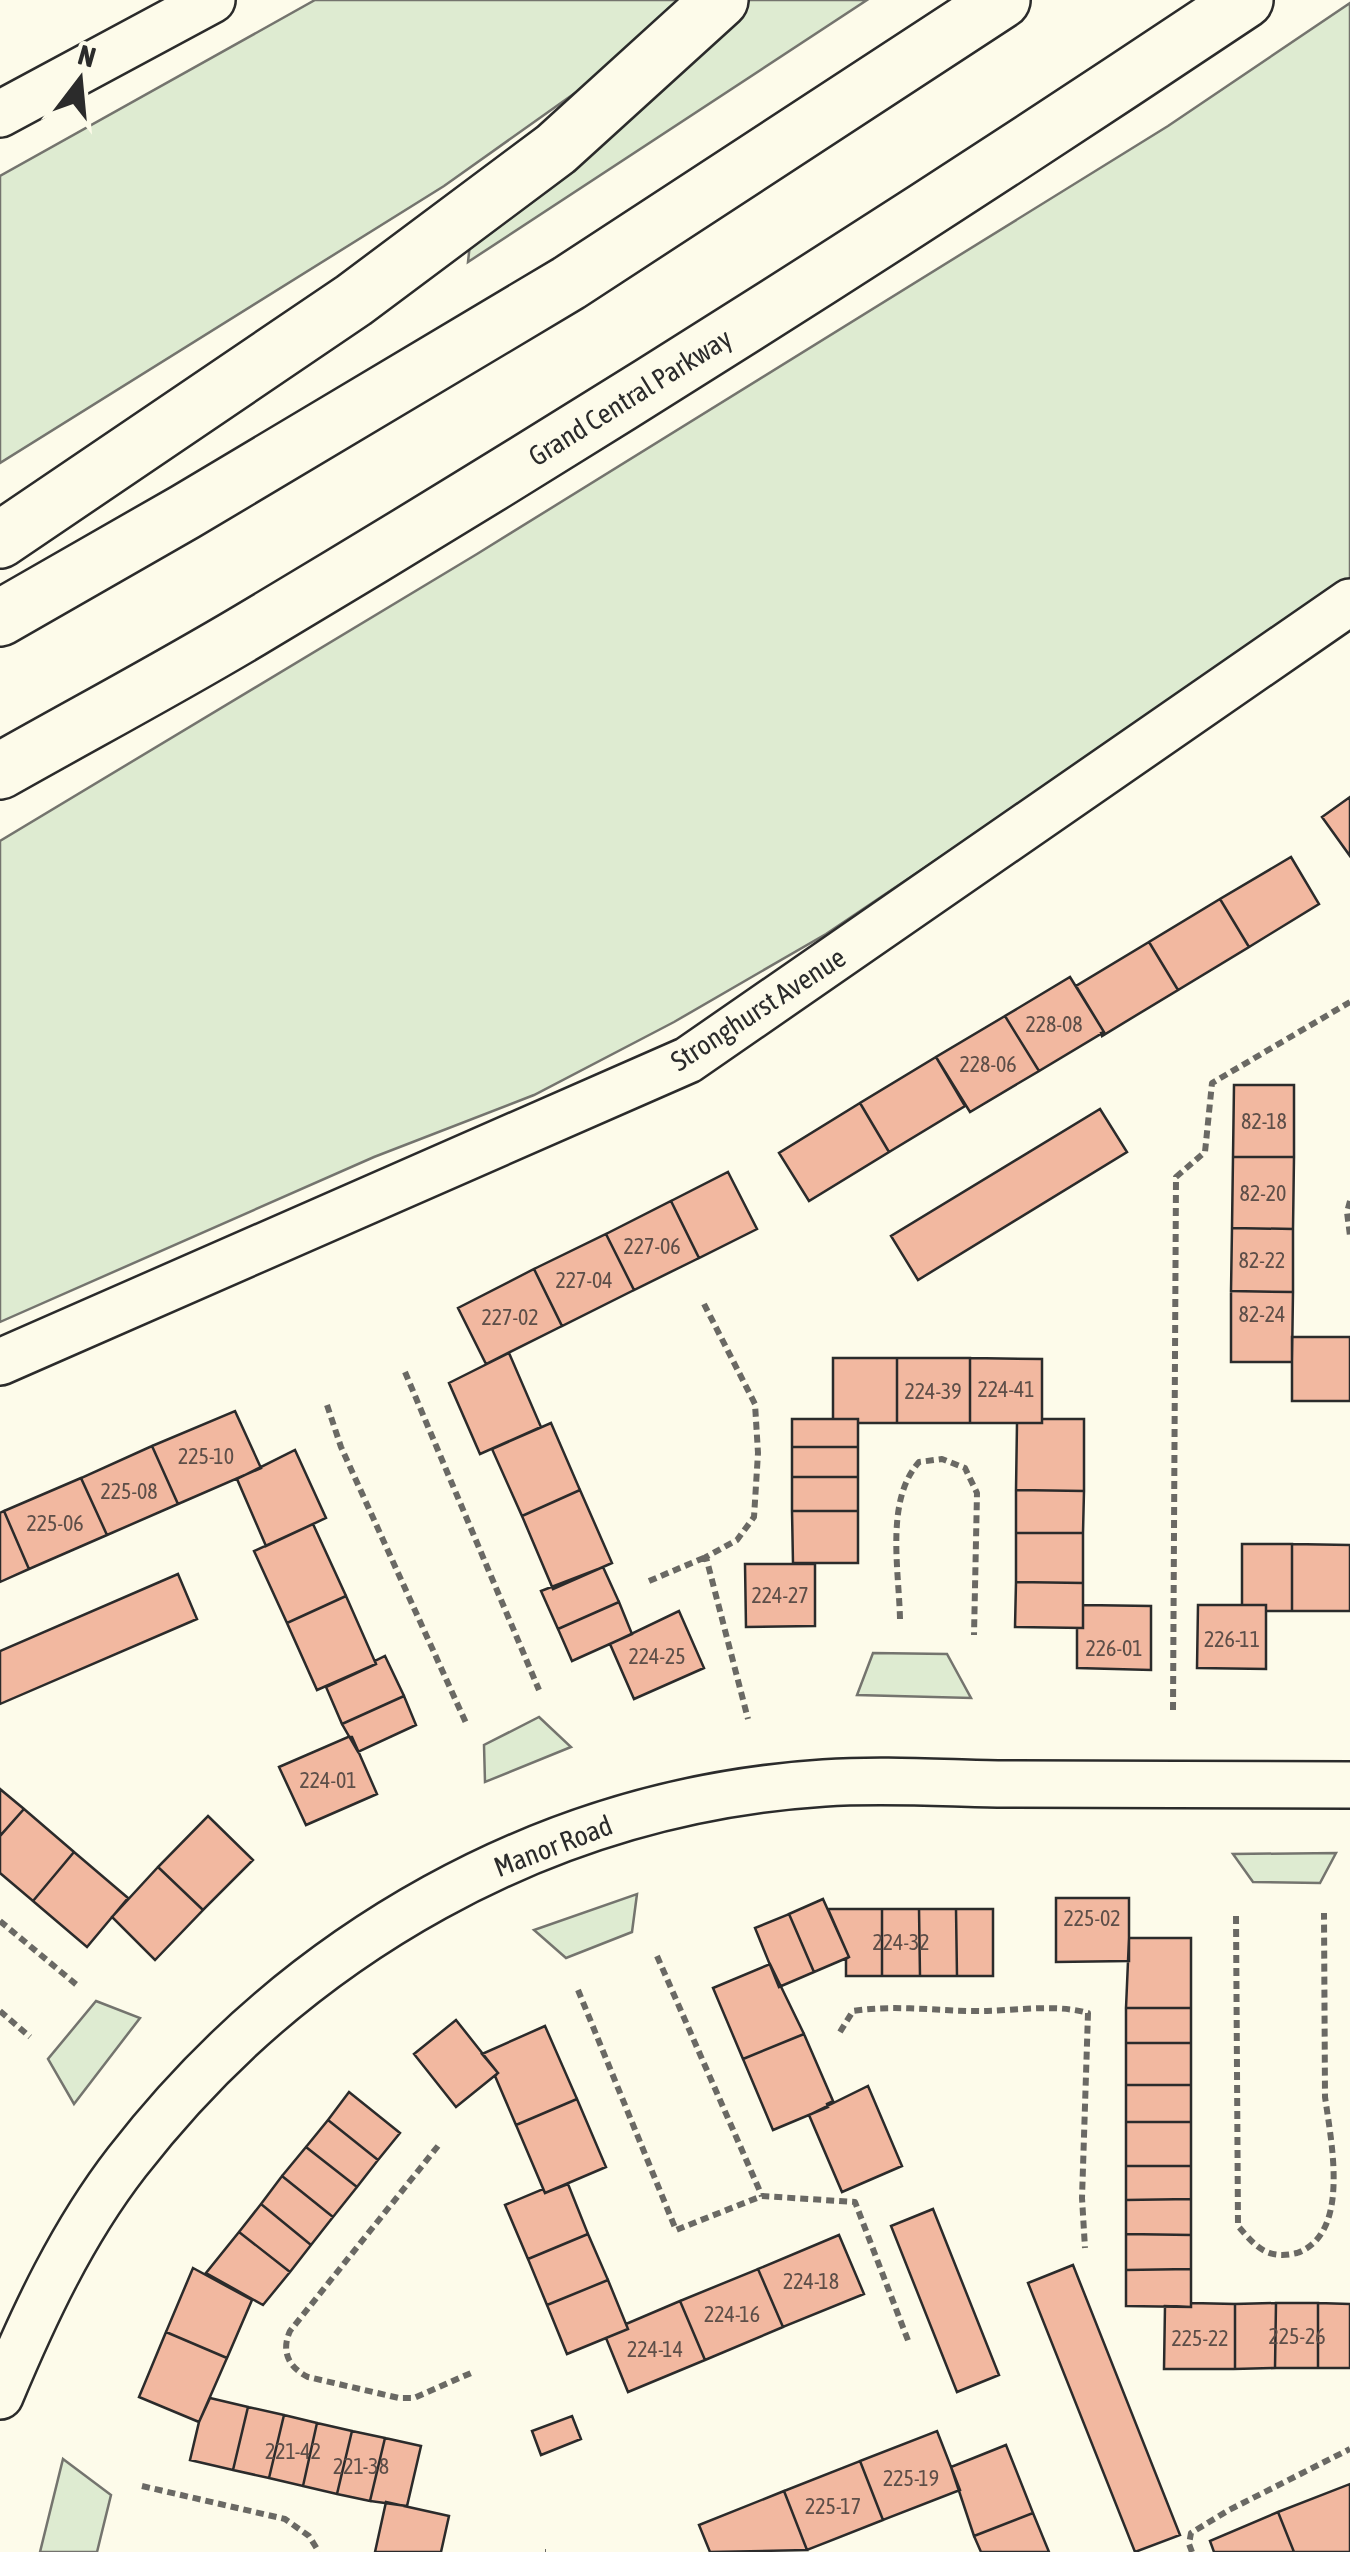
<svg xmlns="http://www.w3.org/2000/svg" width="1350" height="2552" font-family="'Asap Condensed',sans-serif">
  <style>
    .green { fill: #deebd1; stroke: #74746e; stroke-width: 2.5 }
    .building { fill: #f2b8a0; stroke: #2b2b2b; stroke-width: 2.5 }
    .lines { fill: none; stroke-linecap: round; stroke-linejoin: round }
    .street-casing { stroke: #2b2b2b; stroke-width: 50 }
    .highway-casing { stroke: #2b2b2b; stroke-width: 60 }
    .path { stroke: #6a6964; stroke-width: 6; stroke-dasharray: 8 5; stroke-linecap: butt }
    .street { stroke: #fdfbea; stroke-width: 45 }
    .highway { stroke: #fdfbea; stroke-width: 55 }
    .labels { text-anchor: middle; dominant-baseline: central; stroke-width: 8; stroke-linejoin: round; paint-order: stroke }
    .number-label { font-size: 22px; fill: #5d4e48 }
    .street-label { font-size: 28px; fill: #2b2b2b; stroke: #fdfbea }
  </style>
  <rect width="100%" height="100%" fill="#fdfbea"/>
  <path class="green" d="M315 0H683L637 49 444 186 0 463V176Z
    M744 0H867L468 262 471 234Z
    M1350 3V581L826 934 674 1022 534 1095 374 1157 0 1322V841L477 554 1168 126Z
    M873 1653 947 1654 971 1698 857 1695Z
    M539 1717 571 1747 485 1782 484 1745Z
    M1336 1853 1320 1883 1253 1882 1233 1854Z
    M637 1894 632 1932 566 1958 534 1930Z
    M96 2001 140 2018 74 2104 48 2059Z
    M63 2459 111 2495 97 2552H40Z"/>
  <path class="building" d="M1350 797V856L1322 817Z
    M1291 857 1319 904 1249 947 1220 899Z
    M1220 899 1249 947 1178 990 1149 942Z
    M1149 942 1178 990 1102 1036 1101 1033 1104 1032 1076 986Z
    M1070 977 1104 1032 1039 1071 1005 1016Z
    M1005 1016 1039 1071 970 1112 936 1057Z
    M936 1057 965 1106 889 1152 860 1103Z
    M1234 1085H1294V1157H1233Z
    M860 1103 889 1152 809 1201 779 1153Z
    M1100 1109 1127 1152 918 1280 891 1236Z
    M1233 1157H1294L1293 1229 1232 1228Z
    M728 1172 757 1229 699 1258 671 1201Z
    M671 1201 699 1258 634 1290 606 1234Z
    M1232 1228 1293 1229V1292L1231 1291Z
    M606 1234 634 1290 562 1326 534 1269Z
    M534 1269 562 1326 486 1364 458 1308Z
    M1231 1291 1293 1292 1292 1362H1231Z
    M1292 1337H1350V1401H1292Z
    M509 1353 541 1427 480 1454 449 1383Z
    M833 1358H897V1423H858V1419H833Z
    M897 1358H970V1423H897Z
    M970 1358 1042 1359V1423H970Z
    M235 1411 261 1468 178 1504 152 1446Z
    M792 1419H858V1447H792Z
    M1042 1419H1084V1491L1016 1490 1017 1423H1042Z
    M551 1423 580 1490 522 1516 492 1449Z
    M152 1446 178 1504 107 1535 81 1478Z
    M792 1447H858V1477H792Z
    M295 1450 326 1518 266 1546 237 1479Z
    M792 1477H858V1511H792Z
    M81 1478 107 1535 29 1569 4 1511Z
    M580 1490 612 1563 553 1589 522 1516Z
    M1016 1490 1084 1491 1083 1533H1016Z
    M4 1511 29 1569 0 1582V1513Z
    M792 1511H858V1563H793Z
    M313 1524 346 1596 287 1623 254 1551Z
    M1016 1533H1083V1583L1016 1582Z
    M1242 1544H1292V1611H1266V1605H1242Z
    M1292 1544 1350 1545V1611H1292Z
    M745 1564H815V1626L746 1627Z
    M603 1567 619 1602 558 1629 541 1591Z
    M178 1574 197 1619 0 1704V1651Z
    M1016 1582 1083 1583V1628L1015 1627Z
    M346 1596 376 1664 317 1690 287 1623Z
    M619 1602 632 1634 572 1661 558 1629Z
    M1083 1605 1151 1606V1670L1077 1668V1628H1083Z
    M1198 1605H1266V1669L1197 1668Z
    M679 1611 704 1668 634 1699 610 1644Z
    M385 1656 404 1696 342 1724 326 1687 376 1664 375 1661Z
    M404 1696 416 1725 358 1752 342 1724Z
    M348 1737H352L377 1794 306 1825 279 1767Z
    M0 1789 24 1809 0 1836Z
    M24 1809 74 1852 33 1901 0 1873V1836Z
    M208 1816 253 1860 203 1910 158 1867Z
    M74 1852 128 1898 87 1947 33 1901Z
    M158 1867 203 1910 155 1960 112 1917Z
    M1056 1898H1129V1961L1056 1962Z
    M823 1899 849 1957 814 1972 789 1914Z
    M828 1909H882V1976H846V1959L849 1957Z
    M882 1909H919L920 1976H882Z
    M919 1909H956L957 1976H920Z
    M956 1909H993V1976H957Z
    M789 1914 814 1972 779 1987 755 1928Z
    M1129 1938H1191V2008H1126Z
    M770 1964 804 2034 743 2059 713 1988Z
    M1126 2008H1191V2043H1126Z
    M456 2020 498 2073 456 2107 414 2054Z
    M545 2026 577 2099 516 2125 495 2076 498 2073 482 2054Z
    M804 2034 833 2101 827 2104 828 2107 773 2130 743 2059Z
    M1126 2043H1191V2085H1126Z
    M1126 2085H1191V2122H1126Z
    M868 2086 902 2166 842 2192 809 2115Z
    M349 2092 400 2133 378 2160 328 2120Z
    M577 2099 606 2167 545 2193 516 2125Z
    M328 2120 378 2160 357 2187 306 2147Z
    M1126 2122H1191V2166H1126Z
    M306 2147 357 2187 333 2217 282 2176Z
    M1126 2166H1191V2199L1126 2200Z
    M282 2176 333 2217 311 2245 261 2204Z
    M568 2184 588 2234 528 2259 505 2205 543 2189 545 2193Z
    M1191 2199V2235L1126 2234V2200Z
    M261 2204 311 2245 290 2272 239 2232Z
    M933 2209 999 2375 957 2392 891 2226Z
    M239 2232 290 2272 263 2305 206 2273Z
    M588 2234 608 2280 547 2305 528 2259Z
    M1126 2234 1191 2235V2269L1126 2270Z
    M839 2235 864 2294 783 2327 758 2269Z
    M1073 2265 1180 2535 1135 2552 1028 2283Z
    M193 2268 252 2300 227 2358 166 2332Z
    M758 2269 783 2327 705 2360 680 2301Z
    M1191 2269V2307L1126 2306V2270Z
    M608 2280 628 2329 567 2354 547 2305Z
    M680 2301 705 2360 628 2392 606 2338 628 2329 626 2324Z
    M1191 2303 1235 2304V2369H1164L1165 2306 1191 2307Z
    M1276 2303 1275 2368 1235 2369V2304Z
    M1276 2303H1318V2368H1275Z
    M1318 2303 1350 2304V2368H1318Z
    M166 2332 227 2358 199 2422 139 2397Z
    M210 2398 248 2407 233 2470 190 2460 199 2422Z
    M248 2407 284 2415 269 2478 233 2470Z
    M284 2415 317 2423 303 2486 269 2478Z
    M572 2416 581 2439 541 2455 532 2431Z
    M317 2423 352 2431 337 2494 303 2486Z
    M352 2431 385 2438 370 2501 337 2494Z
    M937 2431 960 2490 883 2520 860 2461Z
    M385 2438 421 2446 407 2506 370 2501Z
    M1006 2445 1033 2513 974 2536 951 2467Z
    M860 2461 883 2520 807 2550 784 2491Z
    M1350 2484V2552H1294L1278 2512Z
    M784 2491 807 2550 710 2552 699 2525Z
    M386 2502 449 2516 441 2552H375Z
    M1278 2512 1294 2552H1214L1210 2541Z
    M1033 2513 1049 2552H981L974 2536Z"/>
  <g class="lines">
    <g class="street-casing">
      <path id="street" d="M0 114 212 0
        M0 1362 688 1060 1350 602
        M0 2396C34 2315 72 2233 127 2162 296 1944 546 1801 824 1783 882 1779 943 1783 1002 1784 1118 1784 1234 1785 1350 1785"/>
    </g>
    <g class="highway-casing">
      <path id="highway" d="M0 540 354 300 556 149 720 0
        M0 618 185 512 569 283 1002 0
        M0 771C83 724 168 679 250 630 587 429 919 218 1245 0"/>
    </g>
    <path class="path" d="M1350 1201 1347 1212 1350 1236
      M704 1304 755 1404 758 1453 754 1517 737 1540 706 1557 748 1719
      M405 1372 539 1690
      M327 1405 341 1447 466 1723
      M649 1581 706 1557
      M900 1619C899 1570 885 1500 919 1462L942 1459 965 1468 977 1493 974 1635
      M1173 1710 1176 1177 1205 1152 1212 1083 1350 1002
      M1236 1916 1238 2226C1256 2247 1267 2260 1297 2253 1350 2234 1332 2146 1325 2097L1324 1913
      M0 1921 78 1986
      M657 1956 762 2196
      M578 1990 676 2230 762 2196 855 2202 909 2343
      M0 2011 30 2037
      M840 2032 853 2011C898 2004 942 2012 987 2011 1019 2010 1057 2004 1088 2013L1082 2198 1085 2248
      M438 2146 290 2331C281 2351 288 2367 308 2377L399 2398H414L471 2373
      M142 2486 285 2519 309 2536 319 2552
      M545 2552H546
      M1192 2552 1189 2544 1191 2533 1229 2510 1350 2449"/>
    <use href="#street" class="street"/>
    <use href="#highway" class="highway"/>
  </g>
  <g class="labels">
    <g class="number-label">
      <text x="1054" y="1024">228-08</text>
      <text x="988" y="1064">228-06</text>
      <text x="1264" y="1121">82-18</text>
      <text x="1263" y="1193">82-20</text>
      <text x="652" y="1246">227-06</text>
      <text x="1262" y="1260">82-22</text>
      <text x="584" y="1280">227-04</text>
      <text x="1262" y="1314">82-24</text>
      <text x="510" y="1317">227-02</text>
      <text x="1006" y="1389">224-41</text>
      <text x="933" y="1391">224-39</text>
      <text x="206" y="1456">225-10</text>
      <text x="129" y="1491">225-08</text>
      <text x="55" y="1523">225-06</text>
      <text x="780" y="1595">224-27</text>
      <text x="1232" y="1639">226-11</text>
      <text x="1114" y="1648">226-01</text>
      <text x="657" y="1656">224-25</text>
      <text x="328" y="1780">224-01</text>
      <text x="1092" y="1918">225-02</text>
      <text x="901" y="1942">224-32</text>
      <text x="811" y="2281">224-18</text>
      <text x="732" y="2314">224-16</text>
      <text x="1297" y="2336">225-26</text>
      <text x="1200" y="2338">225-22</text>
      <text x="655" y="2349">224-14</text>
      <text x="293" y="2451">221-42</text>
      <text x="361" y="2466">221-38</text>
      <text x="911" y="2478">225-19</text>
      <text x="833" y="2506">225-17</text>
    </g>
    <g class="street-label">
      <text transform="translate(630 397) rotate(-32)">Grand Central Parkway</text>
      <text transform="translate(758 1009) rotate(-33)">Stronghurst Avenue</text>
      <text transform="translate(553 1846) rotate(-21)">Manor Road</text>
    </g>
  </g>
  <g transform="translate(80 80) rotate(16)" stroke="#fdfbea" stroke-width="8" paint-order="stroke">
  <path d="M0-8L18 38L0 25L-18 38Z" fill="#2b2b2b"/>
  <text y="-15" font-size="28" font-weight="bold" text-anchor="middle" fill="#2b2b2b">N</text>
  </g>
</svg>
